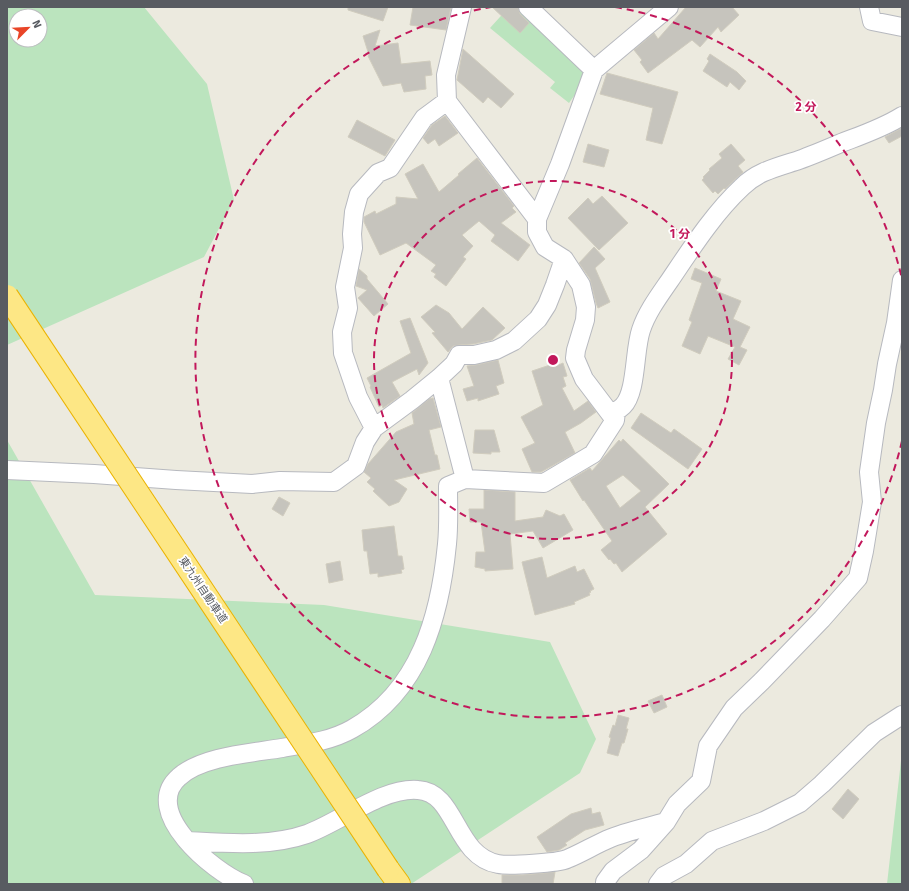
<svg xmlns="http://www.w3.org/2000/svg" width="909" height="891" font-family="'Fira Sans','Noto Sans JP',sans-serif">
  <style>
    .green { fill: #bbe4be; fill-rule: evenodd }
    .building { fill: #c6c4bd; stroke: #d0ccbe; fill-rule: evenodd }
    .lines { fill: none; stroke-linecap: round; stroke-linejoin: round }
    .minor-casing { stroke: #b7b9bf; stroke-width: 20 }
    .highway-casing { stroke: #ebb300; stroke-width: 24 }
    .minor { stroke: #fff; stroke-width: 18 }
    .highway { stroke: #fde785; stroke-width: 22 }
    .highway-bridge-casing { stroke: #ebb300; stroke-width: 24; stroke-linecap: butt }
    .highway-bridge { stroke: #fde785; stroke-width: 22 }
    .ring { fill: none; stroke: #c2185b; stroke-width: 2; stroke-dasharray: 7 5 }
    .labels { text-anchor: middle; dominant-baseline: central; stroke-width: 3.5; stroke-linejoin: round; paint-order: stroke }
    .street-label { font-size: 11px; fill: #585b61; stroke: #fff }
    .centre { fill: #c2185b; stroke: #fff; stroke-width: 2 }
    .ring-label { font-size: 12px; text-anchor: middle; font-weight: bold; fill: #c2185b; stroke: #fff; stroke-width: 3.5; stroke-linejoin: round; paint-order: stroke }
  </style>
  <rect width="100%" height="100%" fill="#eceadf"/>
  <path class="green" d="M7 7H144L207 84 234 200 204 257 7 345ZM16 16H40V40H16Z
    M509 7H522L584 66V82L569 103 550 88 555 82 490 28Z
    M7 440 95 595 324 605 550 642 596 739 580 773 411 884H7Z
    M902 752V884H887Z"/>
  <path class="building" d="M348 7H388L383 21 348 10Z
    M413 7H451L446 30 410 25Z
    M492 7H518L520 14 529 23 520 33Z
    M686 7H732L739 15 721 32 718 27 700 47 692 40 648 73 640 62 642 60 634 50 654 33 658 39Z
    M380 30 375 46 398 43 401 64 430 61 432 75 425 76 426 89 404 92 401 83 383 86 368 56 369 55 363 36Z
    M463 49 514 94 501 108 488 97 483 103 457 80Z
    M710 54 737 72 746 81 739 90 730 82 727 87 703 71 709 61 707 59Z
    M607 73 678 92 662 144 646 140 653 108 600 94Z
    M445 116 458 133 439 146 435 139 428 144 423 138 432 125Z
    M357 120 395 140 385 156 348 137Z
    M902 128V136L889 143 885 137Z
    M588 144 609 150 604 167 583 162Z
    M731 144 745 160 738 166 743 172 725 189 724 188 718 194 715 191 713 193 702 180 704 178 703 177 710 170 709 169 722 158 719 154Z
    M477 158 514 206 512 208 516 212 501 223 530 245 518 261 491 241 495 235 479 221 462 235 473 246 463 257 466 259 446 286 434 277 436 274 431 271 436 265 406 243 380 255 364 222V217L375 211 376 214 396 204V197L418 199 405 174 423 164 439 192 459 175 458 174Z
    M602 196 628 223 599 250 568 218 588 198 593 204Z
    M594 247 605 259 595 268 610 302 598 308 596 303 590 279 579 263Z
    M695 268 721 279 716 291 741 301 733 319 750 327 740 347 747 350 739 365 728 359 735 347 708 336 700 354 682 346 692 322 689 320 702 283 691 279Z
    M359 269 367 276V279L388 304 374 316 358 298 367 290 356 286Z
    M436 305 449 313 462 329 483 307 505 328 492 340 473 344 459 345 453 346 448 352 432 333 435 332 421 317Z
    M410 318 428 363 419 375 417 369 392 382 400 396 383 408 382 405 379 407 370 387 371 386 367 378 411 353 400 321Z
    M498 360 504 383 496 386 499 394 478 401V398L467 401 463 389 474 386 467 366 476 365Z
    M563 363 567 376 563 377 566 386 562 388 574 411 588 401 596 412 581 423 565 432 575 453 541 472H532L522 449 535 443 521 417 543 405 532 371 553 364 554 367Z
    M433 398 441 427 429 430 435 455H437L440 469 394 480 407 489 399 502 389 506 373 491 375 489 367 482 371 478 364 472 368 464 396 432 414 424 412 413 429 399Z
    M641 413 671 433 674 429 702 449 688 469 631 428Z
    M475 430H494L500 452H491V454L473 453Z
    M623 439 669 484 645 507 667 534 622 572 616 563 614 564 610 559 609 560 601 550 612 541 584 500 583 501 570 480 590 468 592 471 619 440 621 442ZM623 475 641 491 620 508 606 486Z
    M484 490 515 492V521L543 517 546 510 560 516 564 514 573 530 543 548 533 531 510 534 513 569 485 571V569L475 567 476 552H485L481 522H470L469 509H484Z
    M279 497 290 503 283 516 272 509Z
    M394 526 398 556H402L404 569 401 570 402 573 378 577V573L370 574 367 551H364L362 530Z
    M542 557 547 578 575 566 577 572 584 569 594 589 590 591 591 592 589 593 590 595 574 602 575 604 535 615 522 562Z
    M340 561 343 580 329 583 326 564Z
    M662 695 667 707 654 713 648 701Z
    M618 715 629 718 626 729H628L624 743H622L618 756 607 753 611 738 609 737 613 725 615 726Z
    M848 789 859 799 843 819 832 809Z
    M591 808 592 814 600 812 604 825 585 830 565 843 567 845 559 850 547 852 537 837 571 814Z
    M555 872 553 884H502V875H523Z"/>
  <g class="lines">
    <g class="minor-casing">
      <path id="minor" d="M462 7 446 75 447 101 537 219
        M528 7 594 70
        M869 7 872 21 902 27
        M564 259 581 285 586 307 585 320 576 350 575 358 584 379 615 420
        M374 428 358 397 343 353 342 332 348 308 345 287 353 248 352 234 354 212 359 194 378 173 390 168 424 118 447 101
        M7 470 94 474 176 480 252 484 280 481 334 482 356 466 365 442 374 428 412 400 439 378 454 364 459 355H474L496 350 514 341 538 319 547 305 555 285 564 259 545 247 537 232V219L560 164 594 70 669 7
        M465 479 544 483 593 454 615 420 616 411C618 410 621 408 623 406 637 392 634 350 641 330 647 312 659 296 670 280 691 249 714 213 742 187 758 171 778 167 799 160 813 155 827 149 841 143 862 135 883 128 902 116
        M187 841C225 843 270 847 307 834 340 822 383 787 418 790 457 792 454 856 498 864 509 866 558 863 567 859 582 853 596 844 611 838 629 831 647 827 666 822
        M244 884C213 872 140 811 179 777 202 756 252 753 282 748 306 744 331 741 352 729 420 691 440 616 447 544 449 525 448 505 448 486L465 479 439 378
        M605 884V882L613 871 641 850 666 822 677 804 701 781 708 746 734 708 762 681 822 619 858 578 864 551 872 502 869 472 876 423 883 390 887 364 896 323 902 280
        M658 884 664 876 686 864 712 841 764 821 800 803 822 784 874 733 902 715"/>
    </g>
    <g class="highway-casing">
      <path id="highway" d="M388 869 399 884"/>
    </g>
    <use href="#minor" class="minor"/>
    <use href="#highway" class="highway"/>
    <g class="highway-bridge-casing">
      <path id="highway-bridge" d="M7 296 388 869"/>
    </g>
    <use href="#highway-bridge" class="highway-bridge"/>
  </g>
  <g class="ring">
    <circle cx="553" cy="360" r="179"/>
    <path d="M902 441A358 358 0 1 1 491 7M615 7A358 358 0 0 1 902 279"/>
  </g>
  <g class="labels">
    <g class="street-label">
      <text transform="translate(203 590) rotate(56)">東九州自動車道</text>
    </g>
  </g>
  <circle cx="553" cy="360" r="6" class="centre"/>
  <g class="ring-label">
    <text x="806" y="111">2 分</text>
    <text x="680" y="238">1 分</text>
  </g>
  <rect width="909" height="891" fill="none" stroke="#585b61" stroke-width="16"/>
  <g transform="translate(28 28) rotate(66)"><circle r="19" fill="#ffffff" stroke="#bcbdc0"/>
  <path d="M0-3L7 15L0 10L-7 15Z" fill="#e94528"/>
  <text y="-6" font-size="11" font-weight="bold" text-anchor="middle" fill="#585b61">N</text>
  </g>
</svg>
